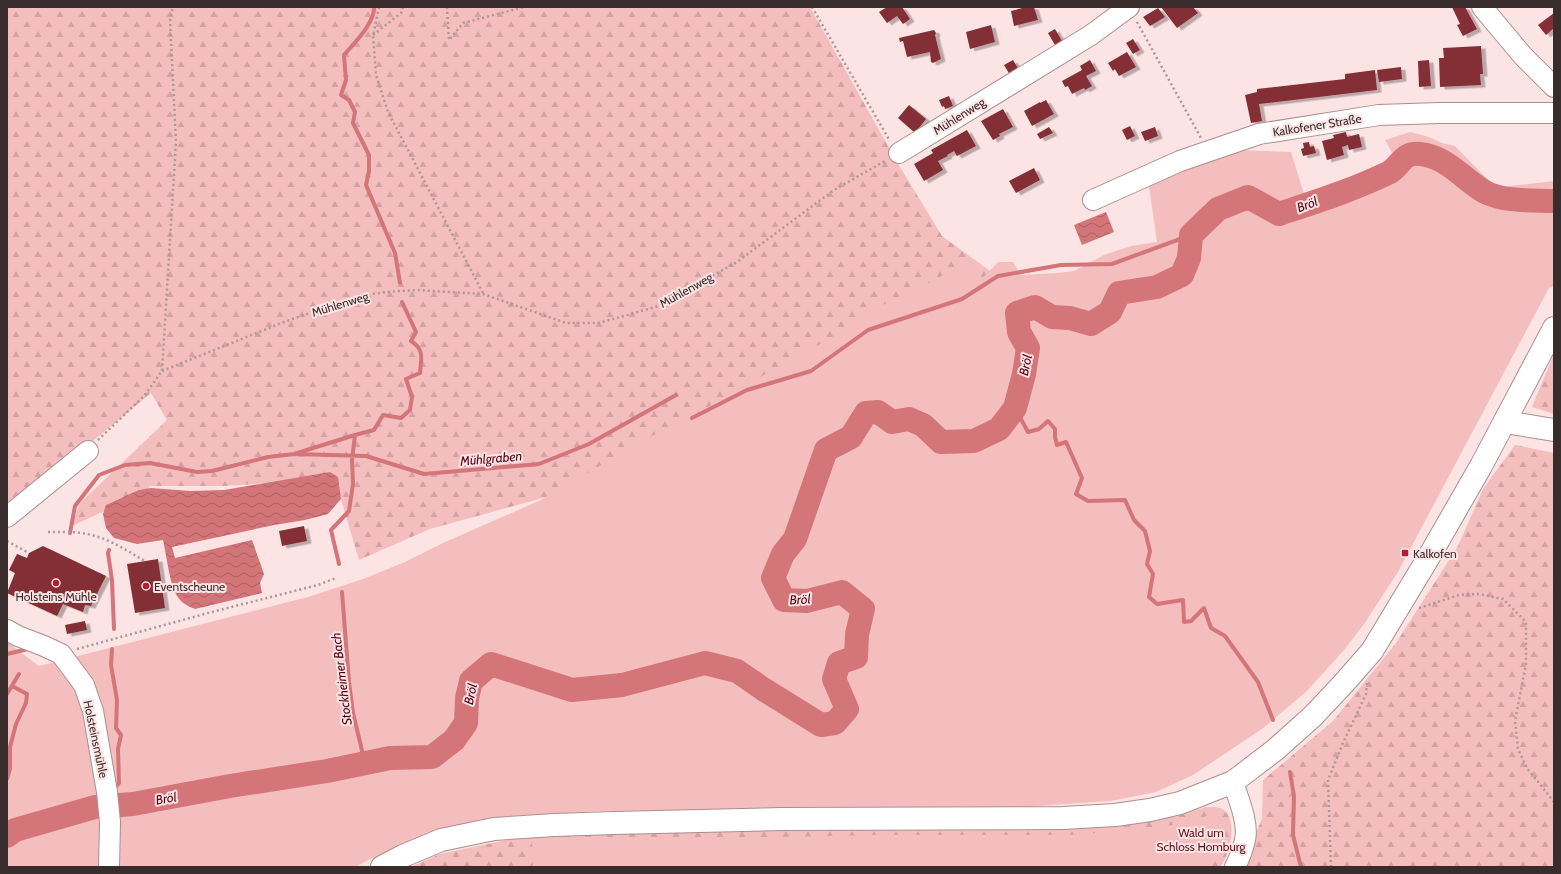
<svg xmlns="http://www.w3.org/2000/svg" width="1561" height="874" font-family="Cabin,sans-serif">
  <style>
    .forest { fill: url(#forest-firs) }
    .park { fill: #f5bebe }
    .water { fill: url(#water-waves) }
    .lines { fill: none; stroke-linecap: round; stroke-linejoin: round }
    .stream { stroke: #d37579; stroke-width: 4 }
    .river { stroke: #d37579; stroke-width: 24 }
    .building { fill: #842d36; filter: url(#shadow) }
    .minor-casing { stroke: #ab8e8e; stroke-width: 22 }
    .major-casing { stroke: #ab8e8e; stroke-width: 24 }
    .path { stroke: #ab9797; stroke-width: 2.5; stroke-dasharray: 2 3; stroke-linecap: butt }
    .minor { stroke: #fff; stroke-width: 20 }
    .major { stroke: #fff; stroke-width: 22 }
    .poi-dot { fill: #b11e38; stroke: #fde4e4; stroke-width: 1.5 }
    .labels { text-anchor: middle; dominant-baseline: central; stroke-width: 4; stroke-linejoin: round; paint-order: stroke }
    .street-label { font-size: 12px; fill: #382c2c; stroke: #fde4e4 }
    .poi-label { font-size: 12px; fill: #382c2c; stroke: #fde4e4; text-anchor: start }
    .park-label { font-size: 12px; fill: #660f1e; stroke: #fde4e4 }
    .water-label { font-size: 13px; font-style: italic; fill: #570012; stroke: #fde4e4 }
  </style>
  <defs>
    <pattern id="forest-firs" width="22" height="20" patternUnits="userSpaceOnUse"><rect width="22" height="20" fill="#f5bebe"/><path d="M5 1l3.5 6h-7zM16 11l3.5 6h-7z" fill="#d3a3a3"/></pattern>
    <pattern id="water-waves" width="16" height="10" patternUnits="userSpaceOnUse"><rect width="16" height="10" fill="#d37579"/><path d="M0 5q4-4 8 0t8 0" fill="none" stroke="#ac6063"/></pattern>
    <filter id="shadow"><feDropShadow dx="4.5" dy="2.5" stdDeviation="0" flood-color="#0004"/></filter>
  </defs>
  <rect width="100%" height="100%" fill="#fde4e4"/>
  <path class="forest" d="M7 7H810L897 162 942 236 1019 292 565 492 430 529 359 560 335 479 224 486H150L144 495 128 500 72 526 79 504 167 420 151 393 47 479 7 515Z
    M1554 354V414L1532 407Z
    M1515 445 1554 453V867H1241L1262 819 1263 780 1333 721 1396 643 1458 546 1483 489Z
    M1205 807C1211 807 1219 806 1224 810 1238 822 1230 855 1220 867H410L440 854 516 838 562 832 1121 825 1181 815Z"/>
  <path class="park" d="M1410 132 1429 137 1442 143 1455 146 1494 186 1501 187 1554 181V286L1549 288 1398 572 1364 624 1345 649 1307 691 1262 729 1193 775 1156 792 1111 801 1022 807 598 811 497 817 471 824 424 840 368 860 356 867H7V642L39 666 308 597 363 579 405 562 443 543 541 500 644 440 696 414 783 364 826 341 874 309 925 285 974 259 982 279 998 262H1013L1021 275 1057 273 1074 271 1104 255 1131 246 1157 242 1148 180 1239 150 1291 152 1304 194 1346 185 1395 158 1385 140Z
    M1214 814 1222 837 1208 867H533L532 842 877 835H1070L1149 829 1179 824Z"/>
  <path class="water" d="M1106 212 1114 232 1082 245 1074 225Z
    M330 472 338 477 341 499 328 514 305 520 274 525 172 547 175 558 252 540 264 574 260 583 262 593 195 609C187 606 180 602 176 594 170 585 166 552 163 540L137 544 114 538 106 528 103 514 106 505 139 490 151 488 190 491 224 490Z"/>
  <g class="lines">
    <path class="stream" d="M374 7C375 23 354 43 344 55L346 80 341 95 349 100 355 112 353 123 369 155V171L366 185 395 253 400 283
      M1015 408 1028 432 1039 429 1048 421 1055 429V437L1057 445 1066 442 1082 478 1076 494 1088 501 1125 500 1134 520 1145 531 1150 551 1147 564 1153 574 1149 597 1157 604 1183 600 1184 622 1191 621 1204 608 1211 628 1225 636 1258 682 1273 720
      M692 418 747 390 811 371 868 330 962 299 998 276 1061 265 1112 264 1191 235
      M294 454 366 456 424 474 539 464 589 444 676 395
      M70 533 75 506 99 475 125 465 150 463 197 472 212 471 268 457 294 454 355 435
      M109 550 108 553 112 580 114 629
      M339 564 331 530 349 511 353 484 352 460 355 435 374 430 383 415 401 418 410 410 412 397 406 379 420 373C421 358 425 350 411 341L416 332 402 302
      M342 592 349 682 353 713 365 763
      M112 649 111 665 117 700 116 728 121 735 118 749 119 783 113 790
      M7 654 28 649
      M7 694 19 674
      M1290 772 1294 796 1293 835 1301 867
      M7 779 10 769V747L16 724 26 703 27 694 12 686"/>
    <path class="river" d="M7 836 15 830 95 807 133 804 230 786 327 771 390 758 432 757 454 740 466 723 467 698 471 681 491 664 572 690 622 685 705 663 737 671 763 689 821 725 835 723 847 709 834 679 839 663 856 657 857 634 863 609 842 592 807 601 784 600 773 578 783 554 795 539 826 450 851 437 866 413 878 412 892 422 909 419 923 425 941 442 974 441 999 429 1015 408 1024 374 1028 348 1019 332 1017 313 1035 307 1052 317 1070 318 1091 324 1110 312 1119 293 1157 287 1182 275 1189 258 1191 235 1218 209 1248 197 1279 214C1315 202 1353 190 1388 173 1401 167 1401 152 1420 154 1446 156 1464 180 1485 192 1504 202 1533 200 1554 201"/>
  </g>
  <path class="building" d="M887 7H902L910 19 903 24 897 16 887 23 879 12Z
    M1026 7H1034L1038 20 1014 26 1011 11Z
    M1161 7H1193L1198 13 1177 28Z
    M1452 7H1465L1477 29 1463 36 1457 25 1460 24Z
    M1158 8 1165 17 1150 26 1143 17Z
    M1554 13V28L1546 35 1538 25Z
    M991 25 995 42 970 49 966 32Z
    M1055 29 1062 41 1055 45 1048 33Z
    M934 30 936 33 935 35 941 59 933 63 931 62 930 52 907 57 903 41 900 42 899 38Z
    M1133 39 1140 50 1133 54 1126 43Z
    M1481 46 1483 74H1480L1481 85 1440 87 1439 58H1444L1443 48Z
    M1127 52 1136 67 1119 76 1115 69 1113 71 1108 63Z
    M1013 60 1019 70 1010 75 1004 65Z
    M1090 60 1096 71 1086 76 1092 86 1085 90 1084 88 1072 94 1068 86 1065 87 1062 81 1082 70 1080 66Z
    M1429 60 1431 86 1419 87 1418 61Z
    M1401 67 1402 79 1379 82 1377 70Z
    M1375 70 1377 90 1259 104 1262 121 1251 123 1245 95 1257 92V89L1345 79V74Z
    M949 96 953 106 945 109 944 106 942 107 939 100Z
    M1046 100 1054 114 1032 126 1024 111 1040 102V103Z
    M909 105 926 119 915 133 898 118Z
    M1003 109 1013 127 999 134 1000 136 993 140 981 121Z
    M1130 126 1135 136 1127 140 1122 130Z
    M1049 127 1053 133 1040 139 1037 134Z
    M1155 127 1158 136 1145 141 1141 132Z
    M967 130 976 146 957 156 954 151 947 155 948 156 938 161 943 170 924 181 914 164 933 153 931 150Z
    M1346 132 1347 137 1359 134 1362 147 1349 150 1348 145 1342 147 1344 155 1327 160 1322 141 1334 138 1333 135Z
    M1309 142 1310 147 1314 146 1316 153 1303 156 1301 149 1304 148 1303 143Z
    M1034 168 1040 180 1016 193 1009 181Z
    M304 526 307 541 282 546 279 531Z
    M43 546 106 576 91 606 85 605 83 612 63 604 57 616 7 593 15 573 9 570 17 554 27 558 29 553Z
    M158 559 165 608 135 613 127 564Z
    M85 621 87 630 67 634 65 625Z"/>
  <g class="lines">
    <g class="minor-casing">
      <path id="minor" d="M1482 7 1523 56 1554 87
        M899 153 1091 35 1129 7
        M1093 200 1180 161 1259 134 1379 115 1439 113H1554
        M7 517 88 451
        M7 630 18 636 44 646 61 654 84 685 93 711 107 792 110 822 109 867
        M1233 782C1238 798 1249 823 1245 840 1243 849 1239 859 1235 867"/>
    </g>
    <g class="major-casing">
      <path id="major" d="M1505 422 1554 430
        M382 867 403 856 441 840 494 829 554 825 614 823 781 819 1063 818 1115 815 1150 810 1180 803 1233 782 1275 750 1313 716 1344 683 1372 651 1427 560 1481 466 1554 328"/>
    </g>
    <path class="path" d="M379 7 373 36 376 75 388 112 483 293
      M447 7 449 40 463 23 524 7
      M812 7 890 141
      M1137 22 1201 138
      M373 35 401 13 403 7
      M162 371 284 322 359 296 386 292 417 290 483 294 566 323H599L659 306 737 262 834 190 885 161
      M98 440 144 396 162 371 176 142 170 21 173 7
      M48 532C63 532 79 531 95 536 113 541 129 552 145 561
      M7 541 29 553
      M1419 608 1459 595 1479 594 1503 599 1526 622V664L1515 721 1518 749 1527 768 1554 802
      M77 649 208 613 318 585 336 578
      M1331 867 1328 780 1343 743 1366 694 1367 683"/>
    <use href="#minor" class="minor"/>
    <use href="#major" class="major"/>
  </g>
  <g class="poi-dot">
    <rect x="1401" y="549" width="8" height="8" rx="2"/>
    <circle cx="56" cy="583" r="4"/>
    <circle cx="146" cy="586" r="4"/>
  </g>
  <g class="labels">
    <g class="street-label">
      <text transform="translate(959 116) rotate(-32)">Mühlenweg</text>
      <text transform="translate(1317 125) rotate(-9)">Kalkofener Straße</text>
      <text transform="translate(686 290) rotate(-29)">Mühlenweg</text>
      <text transform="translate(340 304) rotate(-17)">Mühlenweg</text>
      <text transform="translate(96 739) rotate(78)">Holsteinsmühle</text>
    </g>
    <g class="poi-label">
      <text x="1413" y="553">Kalkofen</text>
      <text x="154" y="586">Eventscheune</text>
      <text x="56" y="596" text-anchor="middle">Holsteins Mühle</text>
    </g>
    <g class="park-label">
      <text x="1201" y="832">Wald um<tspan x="1201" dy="14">Schloss Homburg</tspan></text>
    </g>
    <g class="water-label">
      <text transform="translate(1307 204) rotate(-21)">Bröl</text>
      <text transform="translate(1025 365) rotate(-78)">Bröl</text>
      <text transform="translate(491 458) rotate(-5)">Mühlgraben</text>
      <text transform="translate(800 599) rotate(-3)">Bröl</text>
      <text transform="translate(341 679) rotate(-97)">Stockheimer Bach</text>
      <text transform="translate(470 694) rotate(-78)">Bröl</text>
      <text transform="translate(166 798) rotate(-10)">Bröl</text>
    </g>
  </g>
  <rect width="1561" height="874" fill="none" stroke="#382c2c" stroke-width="16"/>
</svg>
